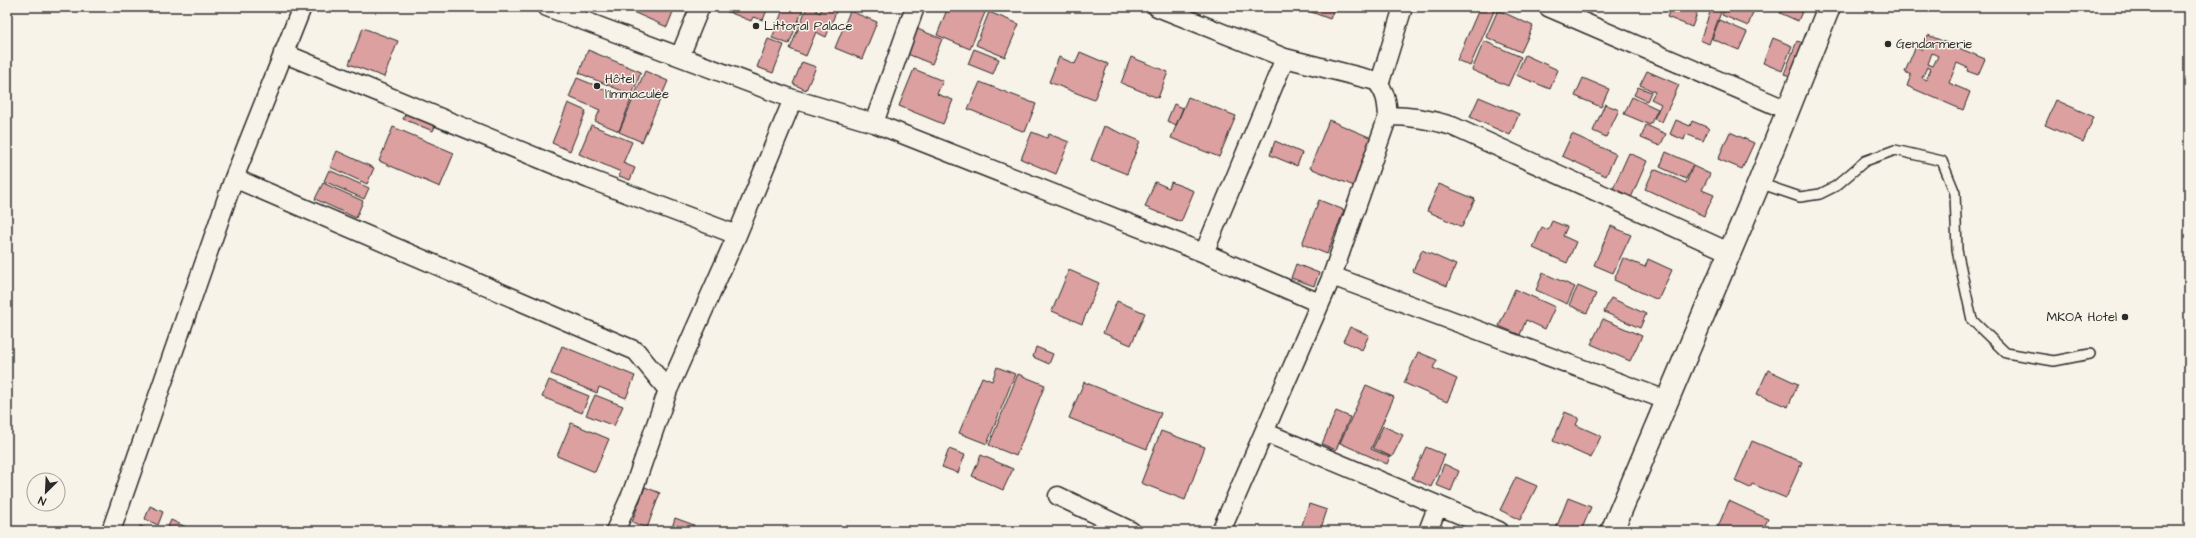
<svg xmlns="http://www.w3.org/2000/svg" width="2196" height="538" font-family="'Architects Daughter',sans-serif">
  <style>
    .building { fill: #dba09f; stroke: #2b2b2b; fill-rule: evenodd }
    .lines { fill: none; stroke-linecap: round; stroke-linejoin: round }
    .service-casing { stroke: #2b2b2b; stroke-width: 12 }
    .minor-casing { stroke: #2b2b2b; stroke-width: 21 }
    .tertiary-casing { stroke: #2b2b2b; stroke-width: 25 }
    .service { stroke: #f7f3e8; stroke-width: 9 }
    .minor { stroke: #f7f3e8; stroke-width: 18 }
    .tertiary { stroke: #f7f3e8; stroke-width: 22 }
    .poi-dot { fill: #2b2b2b; stroke: #f7f3e8; stroke-width: 1.5 }
    .labels { text-anchor: middle; dominant-baseline: central; stroke-width: 3; stroke-linejoin: round; paint-order: stroke }
    .poi-label { font-size: 13px; fill: #2b2b2b; stroke: #f7f3e8; text-anchor: start }
  </style>
  <rect width="100%" height="100%" fill="#f7f3e8"/>
  <filter id="ink" filterUnits="userSpaceOnUse"><feTurbulence type="fractalNoise" baseFrequency=".025" numOctaves="2"/><feDisplacementMap in="SourceGraphic" scale="8" xChannelSelector="R" yChannelSelector="G"/><feConvolveMatrix kernelMatrix="1 2 1 2 8 2 1 2 1" color-interpolation-filters="sRGB"/></filter>
  <g filter="url(#ink)">
    <path class="building" d="M627 7H675L667 27 626 9Z
      M727 7H768L763 20 753 17 751 21 726 11Z
      M784 7H804L789 44 772 38Z
      M807 7H818L816 11 820 13 822 7H838L826 37 816 32 806 56 790 49Z
      M948 7H978L986 10 970 49 937 35Z
      M1308 7H1335L1330 19 1306 10Z
      M1480 7 1495 9 1470 66 1457 60Z
      M1671 7H1687L1698 11 1692 27 1667 17Z
      M1712 7H1723L1709 44 1700 40Z
      M1726 7H1755L1748 26 1722 15Z
      M1783 7H1804L1798 21 1780 13Z
      M1498 10 1533 26 1521 52 1486 37Z
      M850 11 877 22 862 59 835 48Z
      M989 12 1019 24 1005 57 976 45Z
      M1719 20 1747 32 1739 50 1712 39Z
      M363 28 398 41 384 77 349 64Z
      M915 28 942 39 932 64 905 53Z
      M1928 35 1985 59 1978 75 1967 71 1968 68 1957 63 1949 83 1970 92 1963 110 1907 86 1911 75 1905 72 1915 48 1922 50ZM1932 53 1938 56 1933 66 1928 64ZM1927 67 1931 69 1926 80 1922 78Z
      M1773 38 1792 46 1782 71 1763 63Z
      M768 39 784 45 773 73 757 67Z
      M1484 41 1521 57 1508 86 1472 70Z
      M1797 41 1809 45 1796 78 1784 74Z
      M974 49 999 59 993 74 968 64Z
      M588 50 641 72 632 95 579 73Z
      M1080 52 1108 64 1094 100 1049 82 1059 57 1075 64Z
      M1525 55 1558 70 1550 89 1516 75Z
      M1131 57 1168 72 1158 98 1121 83Z
      M802 62 816 67 806 90 793 84Z
      M914 69 943 81 937 94 953 100 943 124 899 106Z
      M645 71 668 81 642 142 619 132Z
      M1647 71 1679 85 1662 122 1654 119 1661 104 1651 99 1655 92 1640 85Z
      M577 78 631 100 619 131 595 121 600 110 569 97Z
      M1583 78 1609 89 1601 107 1575 96Z
      M980 82 1036 104 1025 132 968 109Z
      M1638 87 1651 92 1647 101 1634 95Z
      M1188 97 1236 116 1219 157 1171 138Z
      M1479 97 1519 114 1510 135 1470 117Z
      M1632 97 1658 109 1650 125 1624 114Z
      M2056 100 2094 117 2083 142 2045 125Z
      M568 103 586 111 570 151 552 143Z
      M1174 104 1183 108 1176 125 1167 121Z
      M1605 104 1619 110 1606 137 1593 131Z
      M407 109 437 122 433 131 403 119Z
      M1329 120 1374 139 1354 186 1310 168Z
      M1676 120 1690 126 1692 121 1709 128 1703 141 1686 134 1684 140 1670 134Z
      M591 125 632 142 623 163 635 168 630 180 619 176 621 172 579 154Z
      M1646 125 1666 134 1660 146 1641 138Z
      M1104 126 1140 141 1127 174 1091 160Z
      M393 127 454 153 440 187 379 161Z
      M1032 132 1047 138 1049 134 1069 142 1056 174 1021 159Z
      M1730 132 1754 143 1742 169 1718 159Z
      M1572 134 1616 154 1606 176 1562 156Z
      M1275 141 1302 153 1297 166 1270 155Z
      M337 151 374 168 367 184 330 167Z
      M1666 152 1693 164 1686 179 1660 167Z
      M1629 153 1647 161 1630 200 1612 191Z
      M1693 166 1710 174 1702 190 1714 195 1704 216 1645 189 1654 169 1686 183Z
      M329 170 369 188 364 199 324 181Z
      M1155 182 1169 188 1171 182 1194 191 1181 222 1145 207Z
      M323 183 363 201 356 218 315 199Z
      M1439 184 1475 199 1462 227 1427 211Z
      M1319 200 1344 210 1327 254 1302 244Z
      M1552 221 1567 227 1563 236 1576 242 1567 263 1533 248 1542 227 1548 230Z
      M1611 226 1631 235 1613 273 1594 265Z
      M1422 250 1456 265 1447 286 1413 271Z
      M1623 258 1645 267 1648 259 1672 270 1658 300 1614 280Z
      M1296 264 1319 273 1314 286 1291 278Z
      M1069 270 1099 283 1082 324 1052 311Z
      M1543 273 1575 287 1567 304 1536 290Z
      M1578 286 1596 294 1587 313 1569 305Z
      M1515 289 1555 307 1545 329 1526 320 1520 335 1499 326Z
      M1611 298 1646 314 1640 328 1604 312Z
      M1117 301 1145 313 1131 345 1103 333Z
      M1603 319 1642 336 1630 361 1591 344Z
      M1350 327 1369 335 1362 350 1343 341Z
      M562 346 635 376 626 398 599 387 597 393 551 374Z
      M1036 347 1053 354 1049 364 1033 357Z
      M1418 352 1437 360 1433 368 1457 379 1447 402 1404 383Z
      M997 367 1015 374 987 444 959 433 982 377 992 381Z
      M1768 370 1798 384 1788 407 1757 394Z
      M1018 374 1045 385 1016 456 989 445Z
      M549 380 589 396 582 413 542 397Z
      M1084 382 1161 413 1147 449 1069 418Z
      M1366 385 1394 397 1371 449 1390 457 1387 464 1340 443Z
      M595 395 623 406 614 426 586 415Z
      M1336 411 1350 417 1336 450 1322 444Z
      M1565 412 1579 418 1576 425 1601 436 1591 458 1553 441Z
      M571 423 609 439 595 472 557 456Z
      M1383 426 1403 435 1392 457 1373 448Z
      M1161 431 1205 447 1185 500 1141 483Z
      M1752 441 1802 462 1786 498 1752 484 1750 488 1735 481Z
      M1426 447 1445 455 1431 487 1412 478Z
      M949 449 965 455 958 473 942 467Z
      M981 455 1013 469 1003 490 972 476Z
      M1444 464 1459 471 1451 491 1436 485Z
      M1516 477 1537 486 1520 520 1500 510Z
      M645 487 660 493 647 528 632 522Z
      M1568 498 1591 507 1581 531H1555Z
      M1729 501 1768 519 1762 531H1716Z
      M1309 504 1327 510 1320 531H1300Z
      M150 506 163 512 158 525 145 519Z
      M675 518 694 525 692 531H671Z
      M171 520 186 527 185 531H166Z
      M140 526 152 531H138Z
      M1371 526 1385 531H1369Z
      M1587 527 1595 531H1585Z"/>
    <g class="lines">
      <g class="service-casing">
        <path id="service" d="M1759 183 1800 197 1820 194 1836 186 1865 161 1895 150 1942 161 1955 193 1957 250 1972 320 2006 353 2054 361 2090 354"/>
      </g>
      <g class="minor-casing">
        <path id="minor" d="M547 7 793 99 874 123 1204 253 1319 303
          M1157 7 1285 58 1380 82
          M1548 7 1787 110
          M283 53 589 179 737 235
          M680 56 700 7
          M1380 82 1403 7
          M1388 116C1411 116 1430 119 1452 126L1729 252
          M874 123 915 7
          M234 178 636 351 668 390
          M1204 253 1285 58
          M1332 276 1666 400
          M1264 432 1499 531
          M1058 496 1131 531
          M111 531 234 178 302 7
          M615 531 632 493 668 390 737 235 793 99
          M1221 531 1332 276 1388 116C1387 102 1386 92 1376 81L1380 82
          M1428 531 1438 505"/>
      </g>
      <g class="tertiary-casing">
        <path id="tertiary" d="M1612 531 1759 183 1829 7"/>
      </g>
      <use href="#service" class="service"/>
      <use href="#minor" class="minor"/>
      <use href="#tertiary" class="tertiary"/>
    </g>
  </g>
  <g class="poi-dot">
    <circle cx="756" cy="26" r="4"/>
    <circle cx="1888" cy="44" r="4"/>
    <circle cx="597" cy="86" r="4"/>
    <circle cx="2125" cy="317" r="4"/>
  </g>
  <g class="labels">
    <g class="poi-label">
      <text x="764" y="26">Littoral Palace</text>
      <text x="1896" y="44">Gendarmerie</text>
      <text x="605" y="79">Hôtel<tspan x="605" dy="15">l'Immaculée</tspan></text>
      <text x="2117" y="317" text-anchor="end">MKOA Hotel</text>
    </g>
  </g>
  <rect width="2196" height="538" fill="none" stroke="#f7f3e8" stroke-width="24"/>
  <rect x="12" y="12" width="2172" height="514" fill="none" stroke="#2b2b2b" stroke-width="1.5" filter="url(#ink)"/>
  <g transform="translate(46 492) rotate(204)"><circle r="19" fill="#f7f3e8" stroke="#a5a39c"/>
  <path d="M0-3L7 15L0 10L-7 15Z" fill="#2b2b2b"/>
  <text y="-6" font-size="11" font-weight="bold" text-anchor="middle" fill="#2b2b2b">N</text>
  </g>
</svg>
